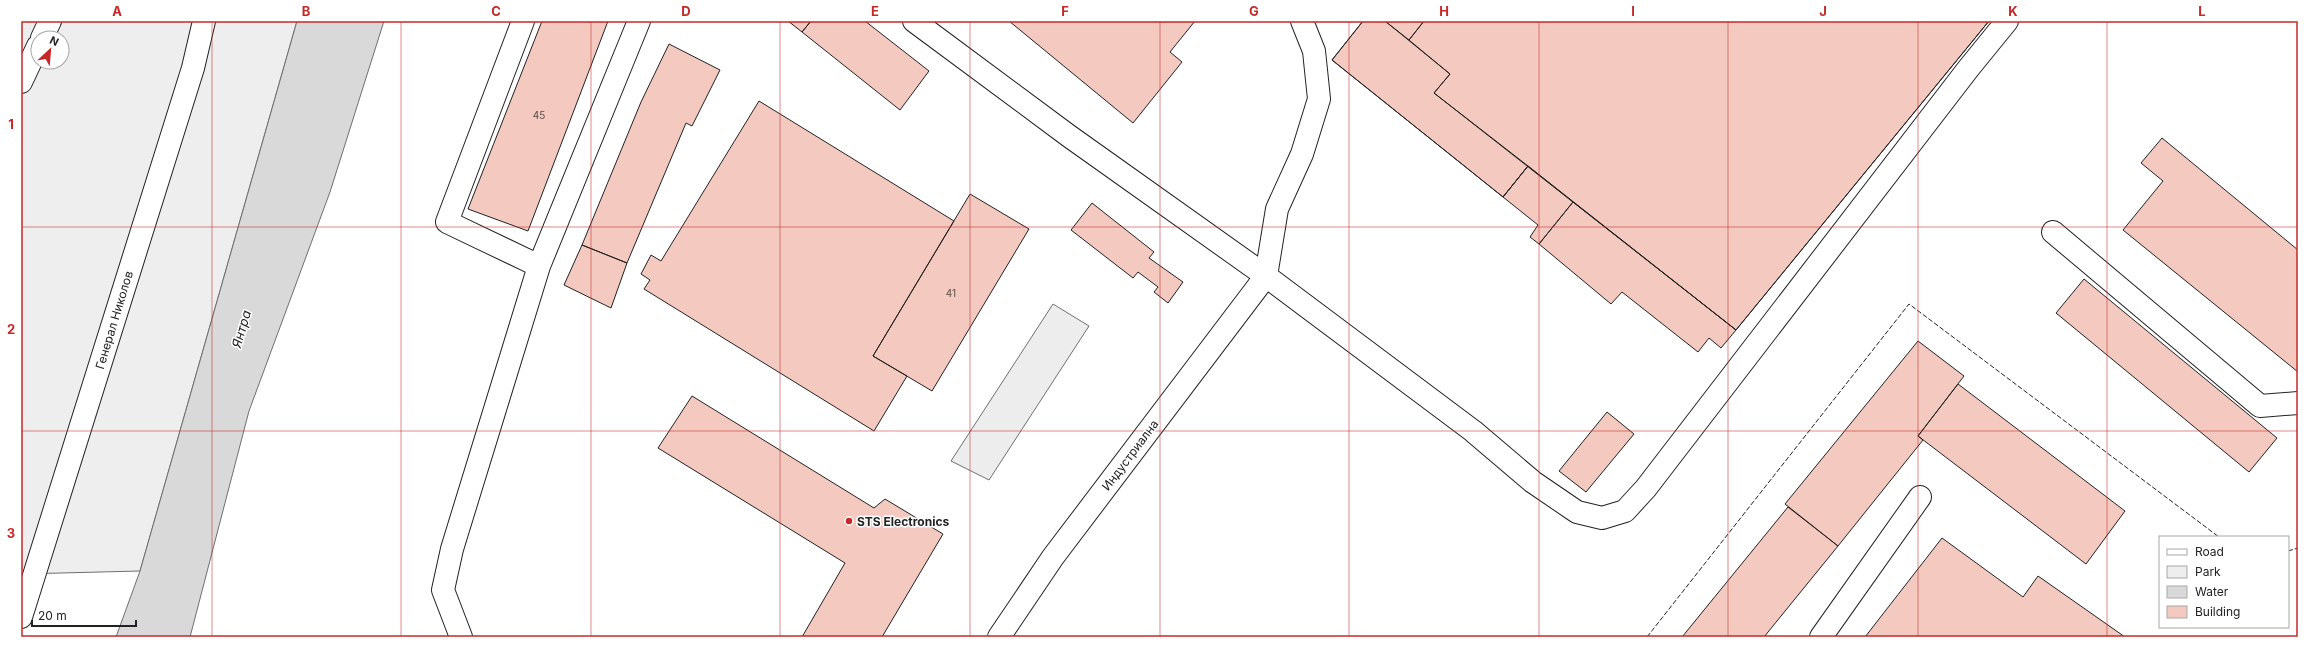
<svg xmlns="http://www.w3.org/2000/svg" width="2319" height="658" font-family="Inter,sans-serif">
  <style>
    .green { fill: #eee; stroke: #6f6f6f; fill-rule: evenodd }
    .parking { fill: #ededed; stroke: #6f6f6f }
    .water { fill: #d9d9d9; stroke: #6f6f6f }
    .building { fill: #f3c9c0; stroke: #222 }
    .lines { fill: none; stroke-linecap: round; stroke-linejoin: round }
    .minor-casing { stroke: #222; stroke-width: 24 }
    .minor { stroke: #fff; stroke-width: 22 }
    .fence { stroke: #222; stroke-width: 1; stroke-dasharray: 5 2; stroke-linecap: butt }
    .grid { fill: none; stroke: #c62828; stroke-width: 1; stroke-opacity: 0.55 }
    .poi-dot { fill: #c62828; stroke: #fff; stroke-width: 1.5 }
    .labels { text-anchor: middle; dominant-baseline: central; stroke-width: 3; stroke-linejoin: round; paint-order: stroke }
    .number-label { font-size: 10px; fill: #564c4a }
    .street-label { font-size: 12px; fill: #222; stroke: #fff }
    .poi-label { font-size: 12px; font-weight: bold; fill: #222; stroke: #fff; text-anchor: start }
    .water-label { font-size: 13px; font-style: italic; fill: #222; stroke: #fff }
    .neatline { fill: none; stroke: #c62828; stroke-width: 1.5 }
    .grid-label { font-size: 13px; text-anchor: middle; font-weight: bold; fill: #c62828 }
  </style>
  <rect width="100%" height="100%" fill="#fff"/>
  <path class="green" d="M21 21H297L140 571 21 574ZM38 38H62V62H38Z"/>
  <path class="parking" d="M1053 304 1089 326 989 480 951 461Z"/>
  <path class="water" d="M297 21H384L330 192 249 411 190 637H116L140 571Z"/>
  <path class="building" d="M542 21H608L528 231 468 209Z
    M788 21H811L802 32Z
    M811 21H865L929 71 900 110 802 32Z
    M1009 21H1195L1170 52 1182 62 1133 123Z
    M1363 21H1385L1450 74 1434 93 1528 166 1503 197 1332 60Z
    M1363 21H1989L1736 330 1528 166 1503 197 1332 60Z
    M1385 21H1424L1409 40Z
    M1424 21H1989L1736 330 1434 93 1450 74 1409 40Z
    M669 44 720 70 692 126 686 123 627 263 582 245 641 102Z
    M759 101 954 221 873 356 907 376 874 431 644 289 650 280 641 274 651 255 661 261Z
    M2162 138 2298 250V372L2123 230 2163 181 2141 163Z
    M1528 166 1573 202 1539 244 1530 237 1538 225 1503 197Z
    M970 194 1029 229 932 391 873 356Z
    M1573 202 1736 330 1721 348 1709 338 1698 352 1622 292 1611 304 1539 244Z
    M1092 203 1154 252 1149 258 1183 282 1168 303 1154 292 1158 287 1138 272 1133 278 1071 230Z
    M582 245 627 263 611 308 564 285Z
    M2084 279 2277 438 2249 472 2056 313Z
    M1918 341 1964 376 1918 436 1923 440 1838 546 1785 504Z
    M1958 384 2125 511 2086 564 1918 436Z
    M692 396 874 508 885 499 943 534 882 637H802L845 563 658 448Z
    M1607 412 1634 434 1586 492 1559 471Z
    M1788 507 1838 546 1764 637H1682Z
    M1942 538 2023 597 2038 576 2125 637H1865Z"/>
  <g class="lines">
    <g class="minor-casing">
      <path id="minor" d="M523 21 447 222 539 266
        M914 21 1069 136 1266 276 1473 431 1533 482 1577 512 1602 518 1625 511 1646 488 1968 69 2007 21
        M42 38 50 21
        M21 82 38 46
        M2053 232 2260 406 2298 403
        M21 617 193 68 204 21
        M461 637 443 590 452 549 539 266 639 21
        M999 637 1053 557 1266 276 1277 209 1302 154 1319 99 1314 51 1302 21
        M1821 637 1920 497"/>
    </g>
    <use href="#minor" class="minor"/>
    <path class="fence" d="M2288 551 2298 548
      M1647 637 1909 304 2219 537"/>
  </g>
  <path class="grid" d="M212 21V637M401 21V637M591 21V637M780 21V637M970 21V637M1160 21V637M1349 21V637M1539 21V637M1728 21V637M1918 21V637M2107 21V637M21 227H2298M21 431H2298"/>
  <circle class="poi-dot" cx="849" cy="521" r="4"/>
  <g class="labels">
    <g class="number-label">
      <text x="539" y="115">45</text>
      <text x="951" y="293">41</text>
    </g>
    <g class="street-label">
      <text transform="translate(114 320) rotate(-73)">Генерал Николов</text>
      <text transform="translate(1130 455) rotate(-53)">Индустриална</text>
    </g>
    <g class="poi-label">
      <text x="857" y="521">STS Electronics</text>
    </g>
    <g class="water-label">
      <text transform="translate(241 329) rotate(-74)">Янтра</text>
    </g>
  </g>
  <rect width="2319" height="658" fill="none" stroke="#ffffff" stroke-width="44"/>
  <rect x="2159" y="536" width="130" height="92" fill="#ffffff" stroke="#a7a7a7"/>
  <rect x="2167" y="549" width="20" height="6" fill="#ffffff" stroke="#a7a7a7"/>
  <text x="2195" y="556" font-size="12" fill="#222222">Road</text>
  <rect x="2167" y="566" width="20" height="12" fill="#eeeeee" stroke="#a7a7a7"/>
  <text x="2195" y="576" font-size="12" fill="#222222">Park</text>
  <rect x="2167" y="586" width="20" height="12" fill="#d9d9d9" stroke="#a7a7a7"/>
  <text x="2195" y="596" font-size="12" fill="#222222">Water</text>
  <rect x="2167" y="606" width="20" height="12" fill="#f3c9c0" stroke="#a7a7a7"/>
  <text x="2195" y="616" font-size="12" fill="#222222">Building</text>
  <g transform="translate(50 50) rotate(26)"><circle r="19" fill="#ffffff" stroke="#a7a7a7"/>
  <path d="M0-3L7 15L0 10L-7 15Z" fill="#c62828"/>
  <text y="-6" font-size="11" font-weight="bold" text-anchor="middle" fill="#222222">N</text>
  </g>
  <path d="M32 620v6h104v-6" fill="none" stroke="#222222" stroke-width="2"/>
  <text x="38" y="620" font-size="12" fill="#222222" stroke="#ffffff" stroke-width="3" paint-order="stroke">20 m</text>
  <rect x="22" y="22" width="2275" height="614" class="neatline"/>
  <g class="grid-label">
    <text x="117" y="16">A</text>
    <text x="306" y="16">B</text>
    <text x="496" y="16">C</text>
    <text x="686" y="16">D</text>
    <text x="875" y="16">E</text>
    <text x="1065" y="16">F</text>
    <text x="1254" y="16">G</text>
    <text x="1444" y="16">H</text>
    <text x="1633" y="16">I</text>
    <text x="1823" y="16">J</text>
    <text x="2013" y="16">K</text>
    <text x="2202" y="16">L</text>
    <text x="11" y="129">1</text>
    <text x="11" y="334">2</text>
    <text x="11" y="538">3</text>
  </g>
</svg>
